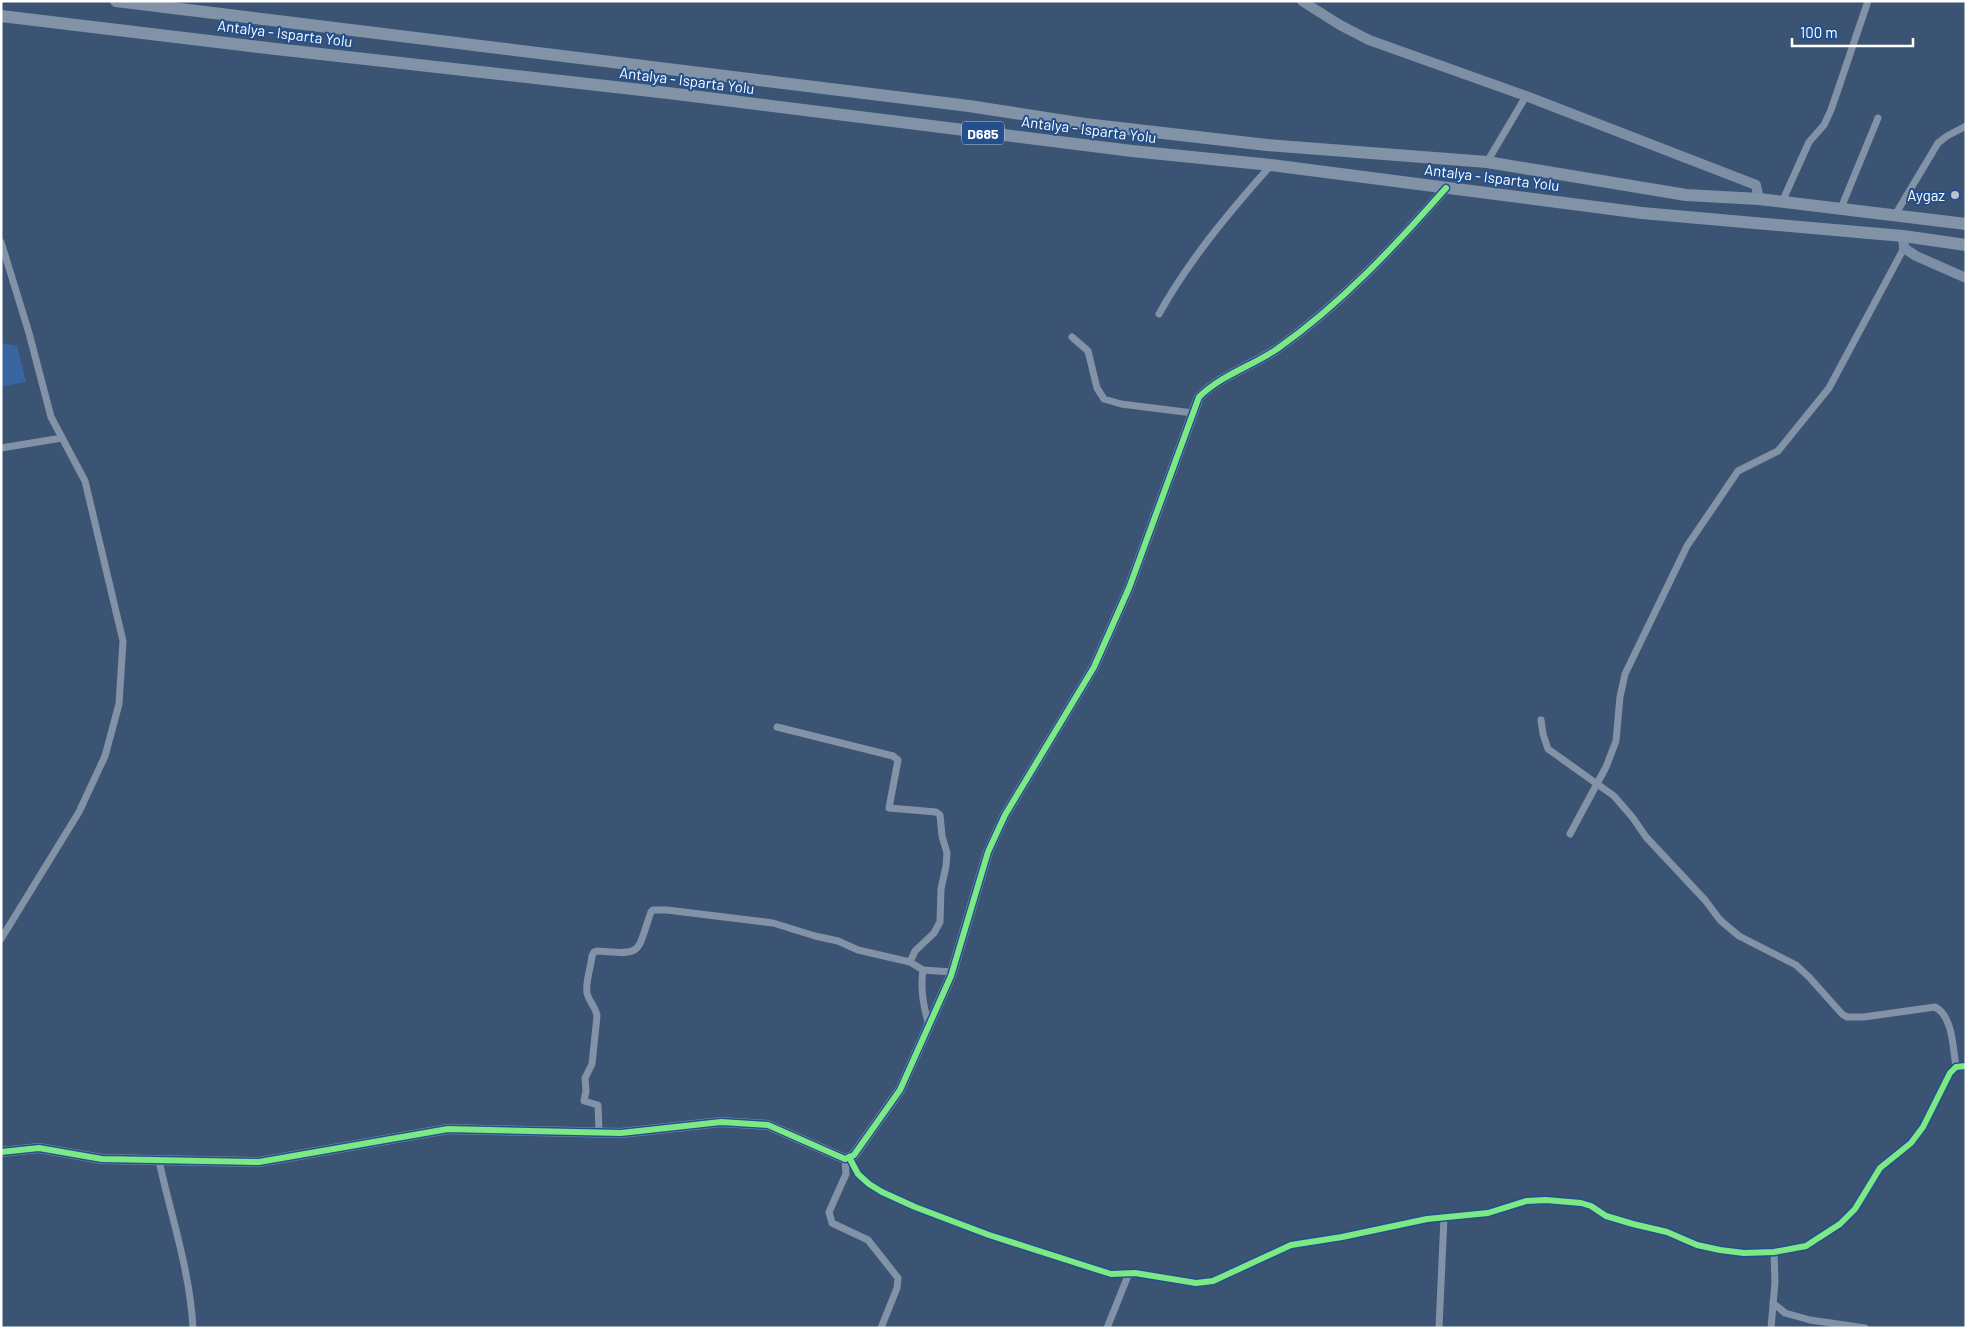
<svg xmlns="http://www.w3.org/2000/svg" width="1967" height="1329" font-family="Barlow,sans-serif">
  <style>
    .green { fill: #3866a2 }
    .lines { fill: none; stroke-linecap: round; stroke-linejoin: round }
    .street { stroke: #8293a8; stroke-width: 7 }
    .secondary { stroke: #7d8fa5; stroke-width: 10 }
    .highway { stroke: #8293a7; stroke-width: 12 }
    .cycleway-casing { stroke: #23508c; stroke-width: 9 }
    .cycleway { stroke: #7ce984; stroke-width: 6 }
    .poi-dot { fill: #bac3ce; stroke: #23508c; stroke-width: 2 }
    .labels { text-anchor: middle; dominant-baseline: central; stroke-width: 4; stroke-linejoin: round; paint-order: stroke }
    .shield { fill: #23508c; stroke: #bdcadc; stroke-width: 1 }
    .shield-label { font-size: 14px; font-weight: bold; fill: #fff }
    .street-label { font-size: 15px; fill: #fff; stroke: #23508c }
    .poi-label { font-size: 15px; fill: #fff; stroke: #23508c; text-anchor: end }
  </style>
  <rect width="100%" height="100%" fill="#3b5474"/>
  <path class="green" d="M1 343 17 346 26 382 3 386 1 390Z"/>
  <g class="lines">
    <path class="street" d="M1487 162 1526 96
      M1782 202 1809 142 1824 125 1831 110 1868 1
      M1841 208 1878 118
      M1895 215 1938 143 1947 136 1966 126
      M1 242 29 333 51 417 85 481 123 641 119 704 105 756 79 812 1 939
      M1159 314C1189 260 1230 211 1271 165
      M1072 337 1088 351 1097 388 1104 399 1121 404 1193 413
      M1 448 62 438
      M1541 720 1543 734 1548 749 1614 796 1633 818 1646 837 1705 900 1720 920 1739 936 1796 965 1809 977 1842 1014 1847 1017H1864L1935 1007C1953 1016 1953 1049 1956 1067
      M777 727 893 756 898 760 889 808 936 812 940 815 942 836 947 853 946 866 941 889 940 922 934 933 915 951 910 962
      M1570 834 1606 767 1616 741 1620 697 1625 674 1687 546 1738 471 1778 451 1829 388 1904 248
      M923 970C920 989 923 1006 929 1025
      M599 1132 598 1105 584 1101 586 1091 585 1078 592 1064 597 1016C596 1007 589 1002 587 993 585 983 591 967 592 956L594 952 597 951C645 955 636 953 651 912L653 910H667L773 923 815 936 838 941 858 950 910 962 923 970 952 972
      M849 1157 858 1174 869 1184 882 1192 915 1207 989 1235 1111 1274 1135 1273 1196 1283 1213 1281 1291 1245 1342 1237 1427 1219 1488 1213 1526 1201 1546 1200 1581 1203 1591 1206 1606 1216 1633 1224 1667 1232 1697 1245 1720 1250 1744 1253 1774 1252 1806 1246 1840 1224 1855 1209 1880 1168 1911 1143 1923 1127 1950 1073 1956 1067 1966 1066
      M845 1159 846 1174 829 1212 832 1223 868 1240 898 1278 897 1288 881 1328
      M159 1161C171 1216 190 1271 193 1328
      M1773 1303 1785 1313 1810 1320 1865 1328
      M1107 1328 1129 1273
      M1439 1328 1444 1217
      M1771 1328 1775 1282 1774 1252"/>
    <path class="secondary" d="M1302 1 1340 25 1369 40 1526 96 1756 185 1759 199
      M1903 236 1904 248 1916 256 1966 278
      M1 1152 39 1148 102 1159 259 1162 448 1129 621 1133 721 1122 768 1125 845 1159 854 1155 900 1090 951 976 988 852 1005 815 1094 667 1129 588 1199 397C1223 374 1250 367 1277 349 1341 304 1395 246 1446 188"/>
    <path class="highway" d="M116 1 969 106 1085 124 1267 145 1487 162 1686 195 1759 199 1966 224
      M1 16 276 49 668 93 1132 151 1271 165 1642 213 1903 236 1966 245"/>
    <g class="cycleway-casing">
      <path id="cycleway" d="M1 1152 39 1148 102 1159 259 1162 448 1129 621 1133 721 1122 768 1125 845 1159 854 1155 900 1090 951 976 988 852 1005 815 1094 667 1129 588 1199 397C1223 374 1250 367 1277 349 1341 304 1395 246 1446 188
        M849 1157 858 1174 869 1184 882 1192 915 1207 989 1235 1111 1274 1135 1273 1196 1283 1213 1281 1291 1245 1342 1237 1427 1219 1488 1213 1526 1201 1546 1200 1581 1203 1591 1206 1606 1216 1633 1224 1667 1232 1697 1245 1720 1250 1744 1253 1774 1252 1806 1246 1840 1224 1855 1209 1880 1168 1911 1143 1923 1127 1950 1073 1956 1067 1966 1066"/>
    </g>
    <use href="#cycleway" class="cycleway"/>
  </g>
  <circle class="poi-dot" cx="1955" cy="195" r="5"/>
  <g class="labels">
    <rect class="shield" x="962" y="121.5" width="42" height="23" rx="4"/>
    <g class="shield-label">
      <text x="983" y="133">D685</text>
    </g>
    <g class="street-label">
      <text transform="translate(285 33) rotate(7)">Antalya - Isparta Yolu</text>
      <text transform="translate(687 80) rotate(7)">Antalya - Isparta Yolu</text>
      <text transform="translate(1089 129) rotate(7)">Antalya - Isparta Yolu</text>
      <text transform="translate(1492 177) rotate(7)">Antalya - Isparta Yolu</text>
    </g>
    <g class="poi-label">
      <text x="1945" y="195">Aygaz</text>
    </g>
  </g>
  <rect width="1967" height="1329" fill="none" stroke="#ffffff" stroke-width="5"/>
  <path d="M1792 38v8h121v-8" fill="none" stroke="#ffffff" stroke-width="2.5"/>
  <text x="1800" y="38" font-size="15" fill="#ffffff" stroke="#23508c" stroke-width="4" paint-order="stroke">100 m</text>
</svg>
